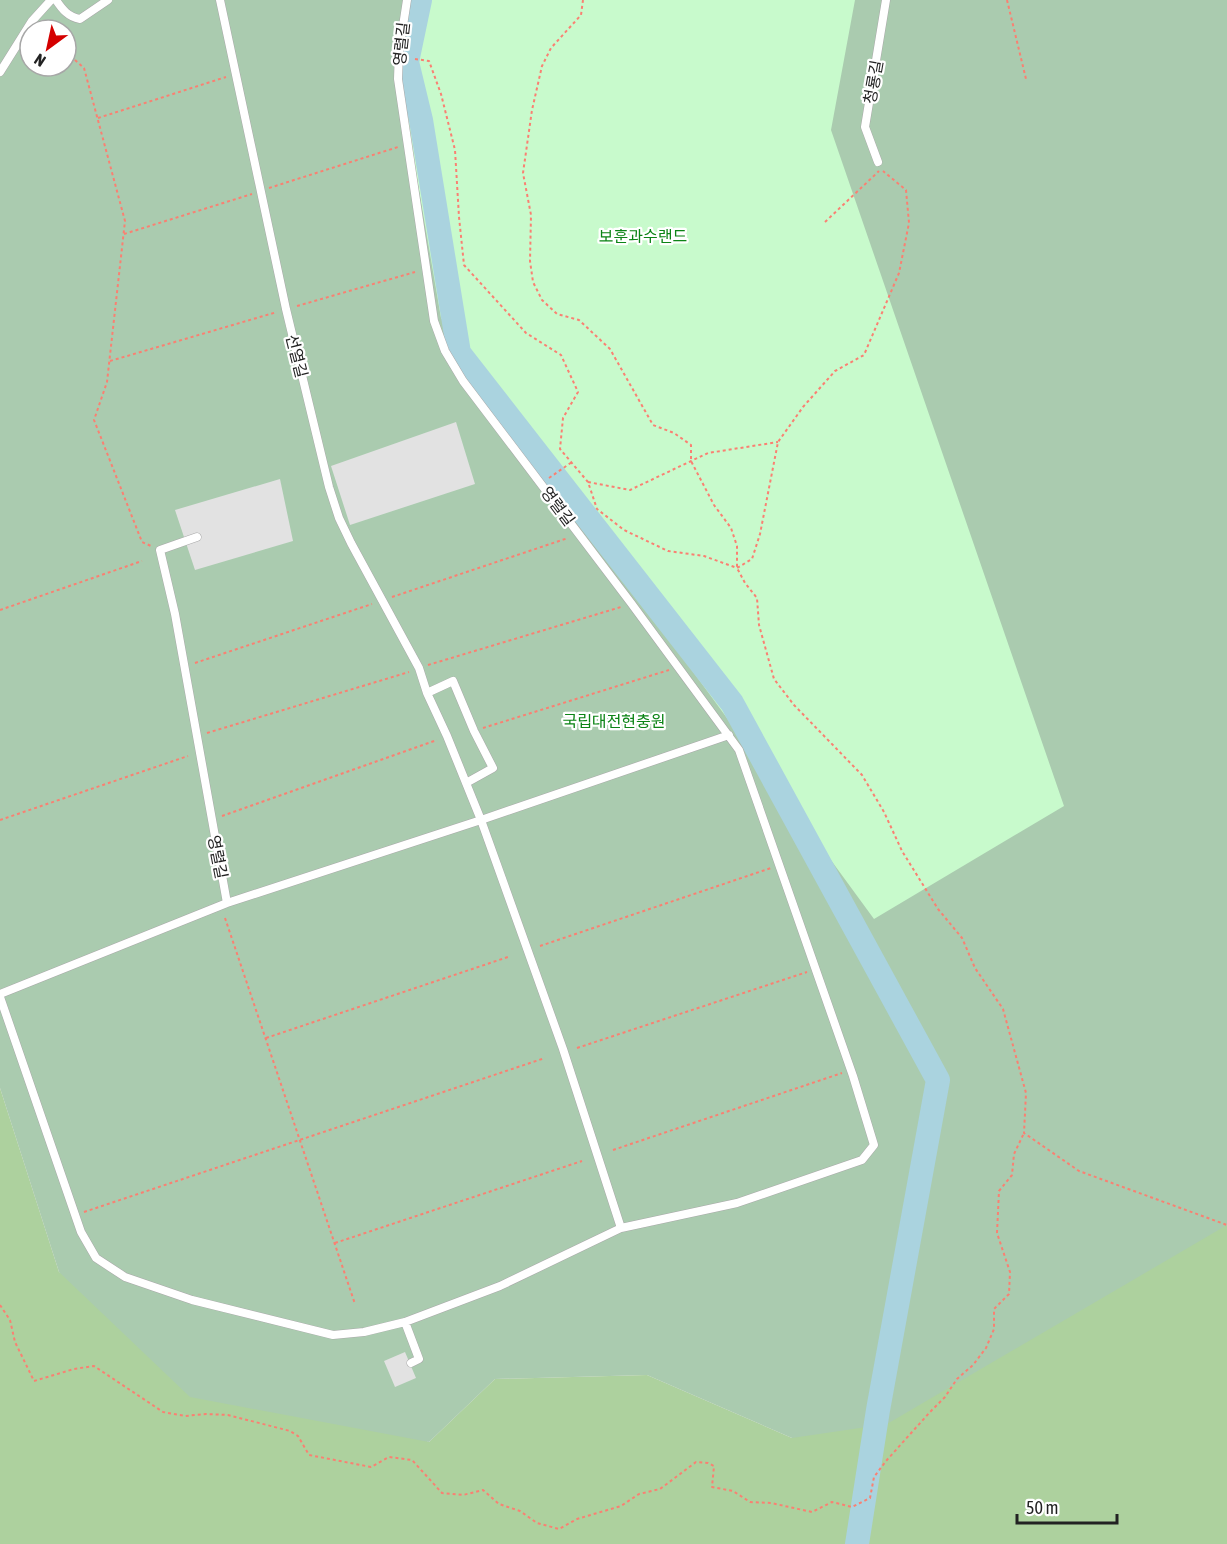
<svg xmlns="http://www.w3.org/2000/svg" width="1227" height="1544" font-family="'Asap Condensed','Noto Sans KR',sans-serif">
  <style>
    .forest { fill: #add19e }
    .cemetery { fill: #aacbaf; fill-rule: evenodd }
    .park { fill: #c8facc }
    .parking { fill: #e2e2e2 }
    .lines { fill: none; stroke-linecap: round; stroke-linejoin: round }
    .river { stroke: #aad3df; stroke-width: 24 }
    .service-casing { stroke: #a9a9a9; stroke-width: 9 }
    .path { stroke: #fa8072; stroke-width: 2; stroke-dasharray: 3 3; stroke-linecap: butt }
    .service { stroke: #fff; stroke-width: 8 }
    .labels { text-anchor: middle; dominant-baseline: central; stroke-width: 4.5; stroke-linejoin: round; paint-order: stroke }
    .street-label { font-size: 16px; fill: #222; stroke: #fff }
    .park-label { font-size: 16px; fill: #0c8416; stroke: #fff }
  </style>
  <rect width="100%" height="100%" fill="#f2efe9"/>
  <path class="forest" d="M1227 71V1544H0V1088L59 1272 429 1442 495 1379 647 1375 792 1438Z"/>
  <path class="cemetery" d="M0 0H1227V1225L887 1424 792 1438 647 1375 495 1379 429 1442 190 1397 59 1272 0 1088ZM30 30H66V66H30Z"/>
  <path class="park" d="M414 0H855L831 130 1064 806 874 919 634 591 441 318 408 126 406 41Z"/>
  <path class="parking" d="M456 422 475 484 350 525 331 466Z
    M280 479 293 541 195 570 175 510Z
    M405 1352 416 1378 395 1387 384 1361Z"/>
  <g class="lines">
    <path class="river" d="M420 0 407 62 421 120 459 353 732 703 938 1080 878 1410 857 1544"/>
    <g class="service-casing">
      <path id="service" d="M56 0C62 9 68 17 80 19L108 0
        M220 0 286 309 329 487 339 518 351 543 419 668 427 693 447 736 481 820 563 1049 621 1228
        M0 72 32 21 51 0
        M878 162 865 127 886 0
        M197 537 160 550 175 614 227 903 481 820 729 735
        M427 693 453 681 474 731 493 768 466 783
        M0 994 227 903
        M0 997 81 1232 96 1258 125 1277 192 1300 333 1335 364 1332 405 1322 500 1286 621 1228 737 1203 862 1160 874 1145 853 1076 739 750 631 603 463 381 445 351 434 321 398 79 399 52 407 0
        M405 1322 419 1359 411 1363"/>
    </g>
    <path class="path" d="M583 0 581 15 551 48 542 66 532 110 523 173 531 215 530 261 533 282 542 300 557 314 579 320 610 349 653 425 674 433 691 445V461L714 505 731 528 737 546V568L745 583 757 598 759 625 774 679 794 705 862 775 884 812 902 851 938 909 962 938 975 968 1003 1009 1026 1093 1024 1133 1079 1171 1227 1225
      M1007 0 1026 79
      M66 52 84 68 125 221 107 382 94 420 142 542 151 546
      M415 59 429 61 441 94 455 150 459 217 464 265 526 333 561 355 578 392 563 418 560 449 588 482 597 509 624 530 668 551 704 556 737 568 752 559 760 534 778 442 803 407 835 371 864 355 899 273 909 223 906 190 883 171
      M98 118 226 77
      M269 188 398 147
      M825 222 879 171
      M124 234 252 194
      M297 306 415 272
      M110 361 277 312
      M549 478 572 462
      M588 482 630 490 708 453 778 442
      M392 597 568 538
      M0 610 142 561
      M195 663 372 604
      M428 665 621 607
      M483 728 669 670
      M207 733 409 672
      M222 816 437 740
      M0 820 188 756
      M225 918 355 1304
      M540 946 771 868
      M266 1038 508 957
      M577 1048 807 972
      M613 1150 842 1073
      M84 1212 545 1058
      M335 1243 582 1161
      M0 1305 10 1320 15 1342 34 1381 74 1369 94 1366 163 1412 185 1416 206 1414 228 1415 290 1431 298 1436 309 1455 371 1467 389 1457 412 1460 442 1493 463 1495 483 1490 499 1504 520 1511 537 1523 559 1529 577 1519 621 1506 639 1494 660 1489 696 1462 708 1463 714 1466 712 1487 733 1491 750 1502 771 1503 812 1512 832 1502 852 1507 870 1498 874 1477 886 1461 930 1412 945 1397 957 1379 973 1365 986 1348 994 1329V1309L1009 1294 1010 1272 997 1233 999 1191 1012 1175 1014 1154 1024 1133"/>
    <use href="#service" class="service"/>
  </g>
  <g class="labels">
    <g class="street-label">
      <text transform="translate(401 44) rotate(-84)">영렬길</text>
      <text transform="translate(873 82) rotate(-80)">청룡길</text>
      <text transform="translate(297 356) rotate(76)">선열길</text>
      <text transform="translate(558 506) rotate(53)">영렬길</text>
      <text transform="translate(218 857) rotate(79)">영렬길</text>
    </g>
    <g class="park-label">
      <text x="643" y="236">보훈과수랜드</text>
      <text x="614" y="721">국립대전현충원</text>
    </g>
  </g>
  <g transform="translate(48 48) rotate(213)"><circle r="28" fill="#ffffff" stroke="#a7a7a7" stroke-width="1.5"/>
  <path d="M0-4.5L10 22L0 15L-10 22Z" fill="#d40000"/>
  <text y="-9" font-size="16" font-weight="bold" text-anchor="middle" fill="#222222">N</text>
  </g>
  <path d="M1017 1514v9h100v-9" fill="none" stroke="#222222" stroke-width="3"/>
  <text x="1026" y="1514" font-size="18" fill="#222222" stroke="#ffffff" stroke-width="4.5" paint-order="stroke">50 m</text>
</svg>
